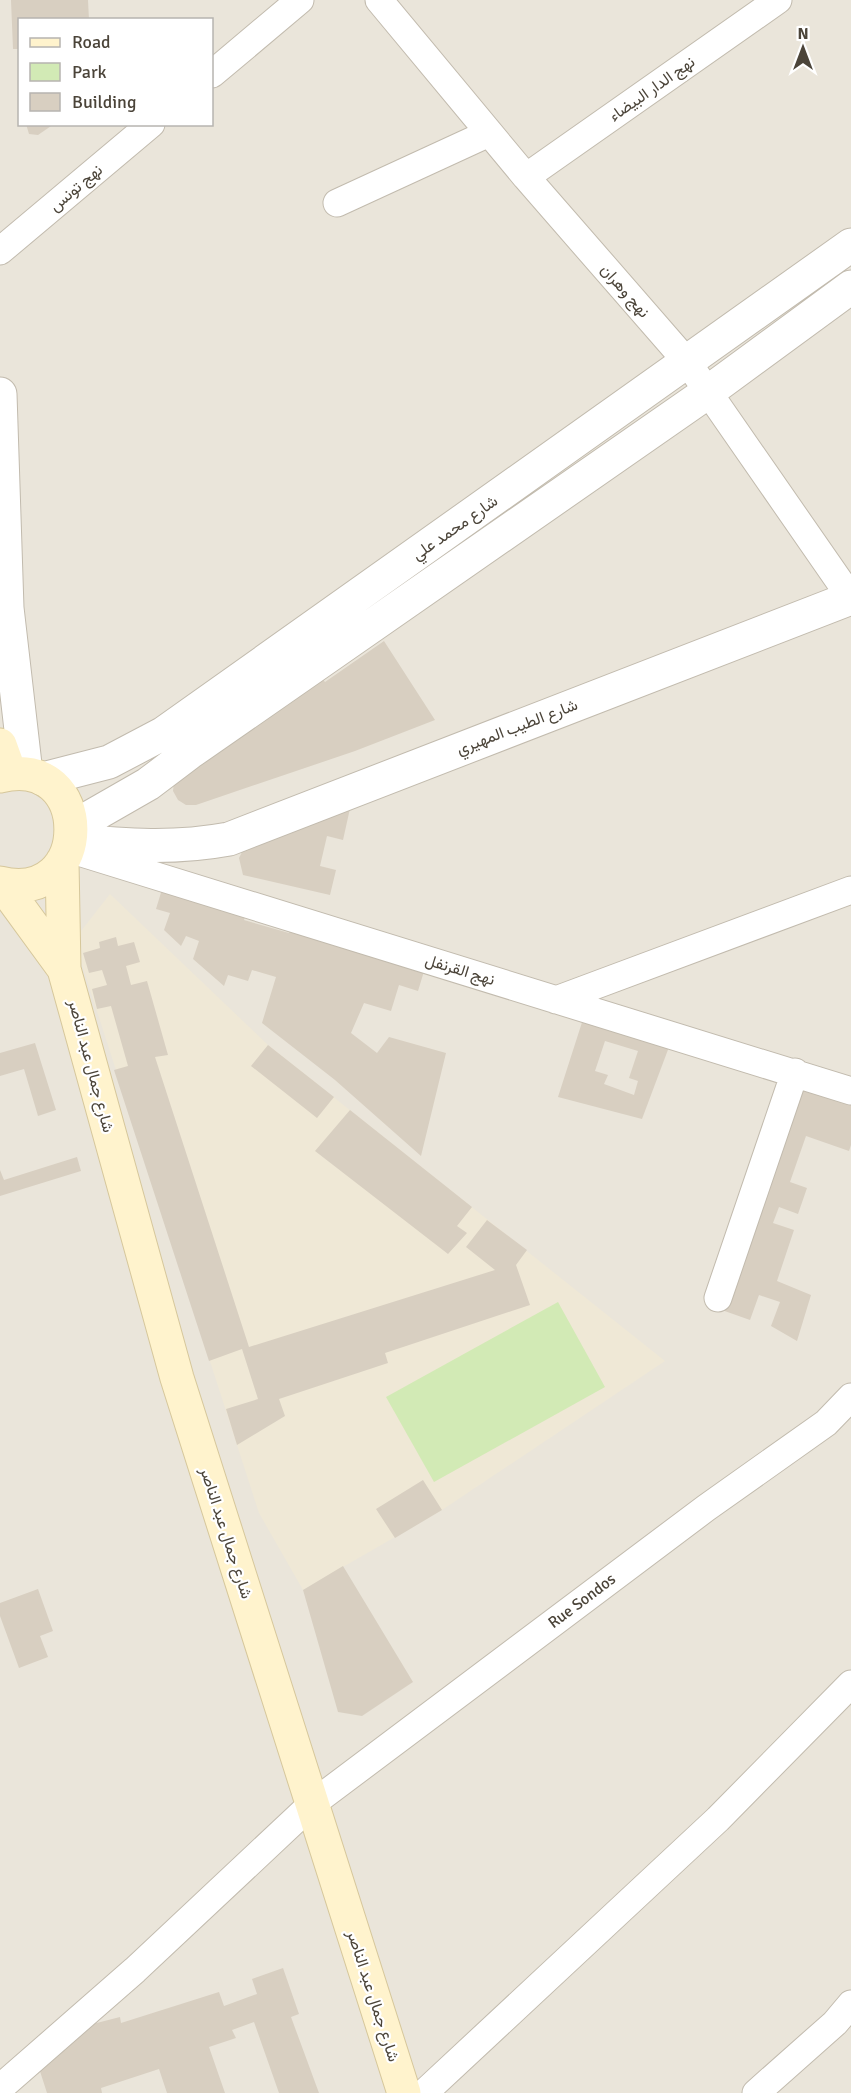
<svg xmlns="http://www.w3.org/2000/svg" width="851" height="2093" font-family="Signika,Vazirmatn,sans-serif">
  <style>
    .residential { fill: #eae5da; fill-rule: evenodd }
    .education { fill: #efe8d6 }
    .green { fill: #d2eab5 }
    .building { fill: #d8cfc1; fill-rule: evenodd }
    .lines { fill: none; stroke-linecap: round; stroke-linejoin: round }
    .minor-casing { stroke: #c2bbae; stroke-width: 29 }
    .tertiary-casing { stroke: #c2bbae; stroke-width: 35 }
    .secondary-casing { stroke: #d6c79b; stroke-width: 35 }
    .minor { stroke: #fff; stroke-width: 27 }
    .tertiary { stroke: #fff; stroke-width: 33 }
    .secondary { stroke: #fff3cd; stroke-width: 33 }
    .labels { text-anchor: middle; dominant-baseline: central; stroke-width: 4.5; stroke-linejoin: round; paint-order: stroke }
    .street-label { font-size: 16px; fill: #4b4439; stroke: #fff }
  </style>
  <rect width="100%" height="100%" fill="#f6f3ec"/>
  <path class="residential" d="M0 0H851V2093H0ZM20 20H212V124H20Z"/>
  <path class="education" d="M110 894 268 1045 665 1361 442 1510 303 1590 259 1513 74 940Z"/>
  <path class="green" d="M558 1302 605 1387 434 1482 386 1397Z"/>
  <path class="building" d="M11 0H88L89 20H20V49H13Z
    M26 124H54L38 135 29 134Z
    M384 641 435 720 355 751 196 805H186L178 800 173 791 174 781 320 676 325 682Z
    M351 804 343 840 327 836 320 866 336 870 330 895 243 875 239 858 247 842Z
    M163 886 247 911 244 920 289 933 292 923 425 968 418 991 399 985 391 1011 364 1003 351 1033 377 1053 389 1037 446 1053 421 1156 335 1080 262 1023 276 977 252 970 248 981 228 975 224 986 193 959 199 941 186 936 181 946 164 930 170 913 156 909Z
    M116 937 118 946 134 942 140 962 126 966 131 985 147 981 168 1055 155 1057 249 1347 495 1270 466 1247 487 1220 527 1250 516 1265 530 1305 385 1353 388 1363 279 1399 285 1416 237 1445 226 1409 258 1399 242 1349 209 1361 114 1070 128 1066 111 1006 97 1009 92 989 107 985 102 970 89 973 83 953 100 948 99 942Z
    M585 1013 672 1039 642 1119 558 1097ZM605 1041 638 1051 629 1078 638 1081 634 1095 604 1084 608 1075 595 1071Z
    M35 1043 56 1110 38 1116 24 1069 0 1076V1053Z
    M268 1045 334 1097 317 1118 251 1066Z
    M798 1075 851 1093V1145L849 1151 806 1136 790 1182 807 1188 798 1214 779 1207 773 1223 794 1230 777 1281 811 1295 797 1341 771 1326 780 1302 759 1295 750 1320 719 1309Z
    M350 1110 472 1207 457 1226 467 1233 448 1254 315 1151Z
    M77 1157 81 1171 0 1196V1170L4 1180Z
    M423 1480 442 1510 395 1538 376 1509Z
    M343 1566 413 1682 362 1716 338 1712 303 1590Z
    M38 1589 53 1631 40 1636 48 1657 19 1668 0 1616V1603Z
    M283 1968 299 2014 291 2017 319 2093H279L254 2022 232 2030 236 2038 209 2047 225 2093H167L159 2069 101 2088 102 2093H47L38 2065 85 2026 120 2017 121 2023 219 1992 224 2006 257 1994 252 1979Z"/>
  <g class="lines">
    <g class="minor-casing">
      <path id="minor" d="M379 0 526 177 688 363 851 598
        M212 74 300 0
        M526 177 778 0
        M337 203 489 133
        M0 251 151 124
        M69 849 851 1091
        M556 1000 851 890
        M718 1298 795 1072
        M0 2088 135 1970 312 1804 706 1508 826 1423 851 1397
        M424 2093 718 1819 851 1684
        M756 2093 835 2023 851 2004"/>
    </g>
    <g class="tertiary-casing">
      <path id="tertiary" d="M0 394 7 608 26 773
        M43 779 109 762 164 733 851 245
        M73 827 148 784 189 753 708 392 851 287
        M72 840C127 846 175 849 229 839L851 598"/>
    </g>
    <g class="secondary-casing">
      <path id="secondary" d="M0 745 10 773
        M0 776C94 752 95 906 0 883
        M62 862 64 969 177 1378 404 2093
        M2 884 64 969"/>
    </g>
    <use href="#minor" class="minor"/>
    <use href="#tertiary" class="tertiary"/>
    <use href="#secondary" class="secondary"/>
  </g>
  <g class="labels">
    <g class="street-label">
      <text transform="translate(652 89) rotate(-35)">نهج الدار البيضاء</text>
      <text transform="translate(76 188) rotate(-40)">نهج تونس</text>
      <text transform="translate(625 291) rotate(49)">نهج وهران</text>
      <text transform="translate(455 528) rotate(-35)">شارع محمد علي</text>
      <text transform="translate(517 727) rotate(-21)">شارع الطيب المهيري</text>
      <text transform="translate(460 970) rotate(17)">نهج القرنفل</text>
      <text transform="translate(91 1066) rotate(75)">شارع جمال عبد الناصر</text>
      <text transform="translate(226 1533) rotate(72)">شارع جمال عبد الناصر</text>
      <text transform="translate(582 1601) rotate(-37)">Rue Sondos</text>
      <text transform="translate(373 1996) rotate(72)">شارع جمال عبد الناصر</text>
    </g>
  </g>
  <rect x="18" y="18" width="195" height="108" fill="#ffffff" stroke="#b7b4b0" stroke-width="1.5"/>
  <rect x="30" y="38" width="30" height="9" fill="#fff3cd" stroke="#b7b4b0" stroke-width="1.5"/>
  <text x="72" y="48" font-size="18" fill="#4b4439">Road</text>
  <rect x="30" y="63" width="30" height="18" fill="#d2eab5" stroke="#b7b4b0" stroke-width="1.5"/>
  <text x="72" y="78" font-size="18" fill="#4b4439">Park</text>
  <rect x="30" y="93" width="30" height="18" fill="#d8cfc1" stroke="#b7b4b0" stroke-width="1.5"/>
  <text x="72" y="108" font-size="18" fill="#4b4439">Building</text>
  <g transform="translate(803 48)" stroke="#ffffff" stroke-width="4.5" paint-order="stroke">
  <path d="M0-4.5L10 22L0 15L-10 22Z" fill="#4b4439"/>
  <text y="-9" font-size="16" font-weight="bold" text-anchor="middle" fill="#4b4439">N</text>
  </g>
</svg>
